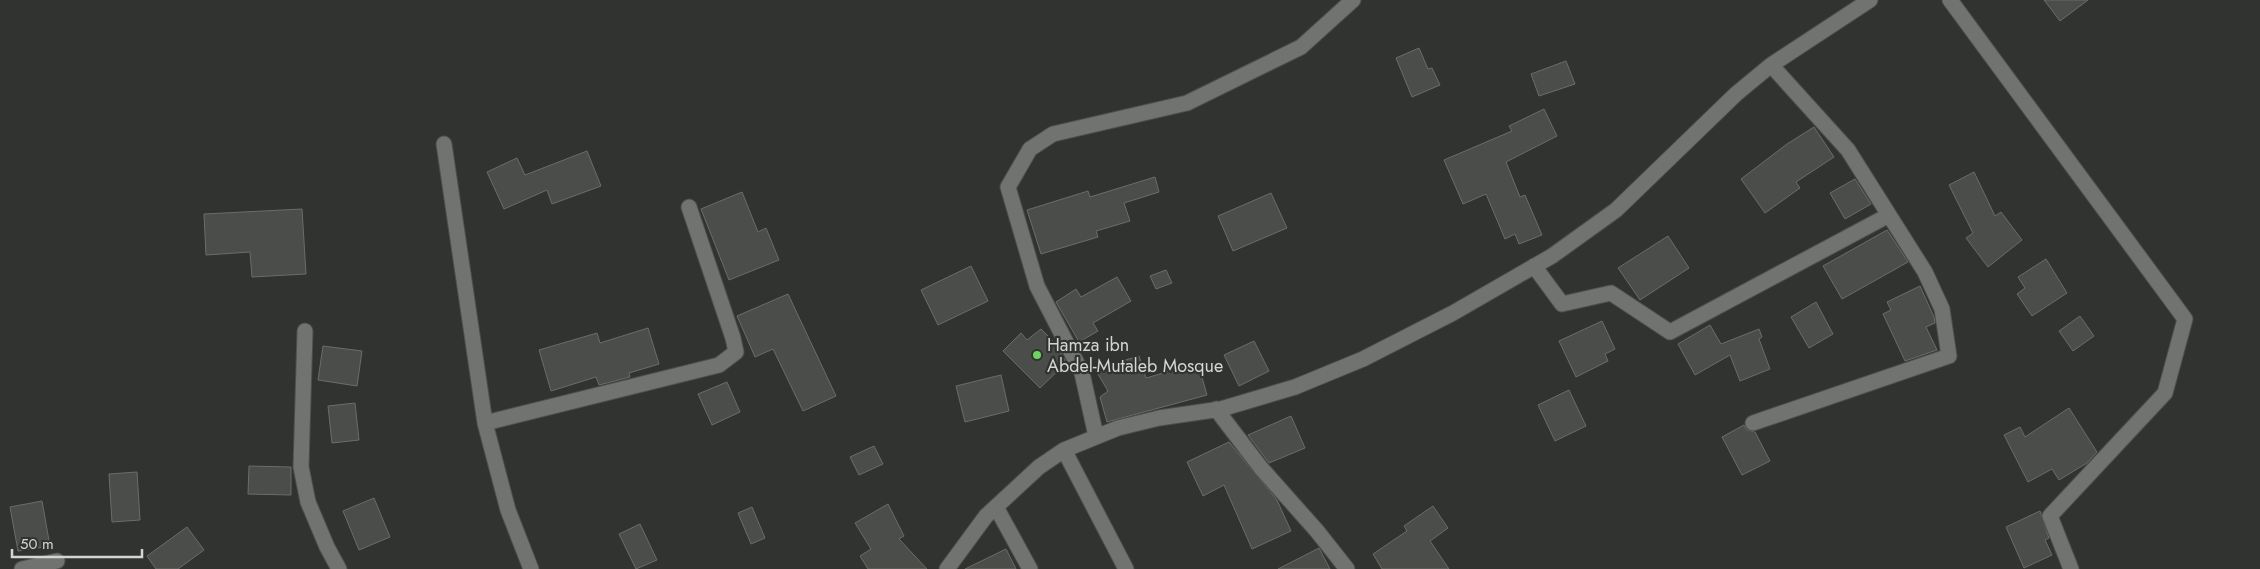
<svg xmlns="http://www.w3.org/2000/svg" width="2260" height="569" font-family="Jost,sans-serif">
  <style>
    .building { fill: #4a4d49; stroke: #6a6d69 }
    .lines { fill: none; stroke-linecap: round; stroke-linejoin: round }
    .minor-casing { stroke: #4d4f4d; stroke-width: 17 }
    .minor { stroke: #707370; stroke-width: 15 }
    .poi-dot { fill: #6ed360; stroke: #303330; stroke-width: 2 }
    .labels { text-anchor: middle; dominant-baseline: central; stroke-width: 4.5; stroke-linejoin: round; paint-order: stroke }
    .poi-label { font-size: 18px; fill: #d4d6d4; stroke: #303330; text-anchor: start }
  </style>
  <rect width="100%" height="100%" fill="#303330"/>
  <path class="building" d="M2044 0H2088L2060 21Z
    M1419 48 1428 69 1432 68 1440 85 1412 97 1396 58Z
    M1566 61 1575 84 1539 96 1531 74Z
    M1544 109 1557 136 1506 162 1520 197 1525 195 1542 235 1519 244 1515 234 1505 239 1486 194 1463 204 1444 160 1512 131 1509 126Z
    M1814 127 1834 157 1796 182 1800 188 1765 213 1741 179 1787 144Z
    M587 151 601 186 552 204 547 190 504 209 487 172 517 158 525 175Z
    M1974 172 1995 216 2001 212 2022 240 1988 267 1966 238 1973 233 1949 185Z
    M1155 177 1159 192 1124 203 1130 221 1096 231 1098 237 1041 254 1027 210 1088 191 1090 197Z
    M1855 179 1871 204 1845 219 1830 193Z
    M742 192 758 232 766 228 779 260 729 280 701 209Z
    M1271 193 1287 228 1233 251 1218 216Z
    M302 209 306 274 252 277 250 252 206 255 204 214Z
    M1887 230 1908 262 1842 299 1823 266Z
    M1668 236 1689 268 1640 300 1618 268Z
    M2046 259 2067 293 2032 316 2017 294 2025 288 2018 277Z
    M971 266 988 301 938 325 921 290Z
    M1166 270 1172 283 1156 289 1150 276Z
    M1117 277 1131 301 1093 323 1098 331 1079 342 1056 302 1076 289 1081 297Z
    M1920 286 1934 317 1935 323 1926 327 1937 350 1905 361 1883 314 1891 310 1887 302Z
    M788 294 836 396 803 411 773 349 755 357 737 316Z
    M1816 302 1833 334 1809 348 1791 317Z
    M2080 316 2094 336 2073 351 2059 331Z
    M1602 321 1615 349 1605 354 1608 361 1576 377 1559 341Z
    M1710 325 1721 344 1759 329 1762 337 1759 339 1770 369 1740 381 1730 355 1695 375 1678 344Z
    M648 328 659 364 629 373 630 377 615 381 599 385 596 377 551 391 539 350 597 333 600 343Z
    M1041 329 1057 345 1066 363 1040 388 1003 351 1021 333 1027 340Z
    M1254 341 1269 371 1239 386 1224 355Z
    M323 346 362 351 357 386 318 380Z
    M1139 356 1146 378 1198 363 1207 395 1107 422 1100 397 1108 391 1095 369Z
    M1001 375 1009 411 965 422 956 386Z
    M727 382 740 412 712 425 698 394Z
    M1569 390 1586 426 1555 441 1538 405Z
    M355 403 359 440 332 443 328 406Z
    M2069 408 2097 452 2087 463 2059 480 2052 469 2028 482 2004 435 2020 427 2025 437Z
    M1291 416 1305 448 1269 463 1248 435Z
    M1744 425 1747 430 1755 432 1770 461 1742 475 1722 437Z
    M1229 442 1277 500 1291 531 1252 549 1224 485 1203 496 1187 462Z
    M874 446 883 464 859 475 850 457Z
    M249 466 291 467V495L248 494Z
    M137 472 140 520 112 522 109 474Z
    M374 498 390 537 359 550 343 511Z
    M42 501 50 546 18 551 10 507Z
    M888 504 904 536 899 539 927 569H868L860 556 871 549 855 523Z
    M1433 506 1448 528 1430 541 1449 569H1382L1373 554 1407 531 1404 526Z
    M752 507 765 538 751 544 738 513Z
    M2040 511 2049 538 2045 540 2052 555 2024 568 2006 527Z
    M640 524 657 560 636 569 619 534Z
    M187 527 204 550 178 569H156L147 556Z
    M1319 548 1330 569H1278Z
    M1006 549 1016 569H965Z"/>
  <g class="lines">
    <g class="minor-casing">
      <path id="minor" d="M1950 0 2185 319 2165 393 2050 516 2071 569
        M444 144 485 423 508 510 531 569
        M1534 266 1562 304 1611 293 1670 332 1889 215
        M305 331 301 467 308 502 327 547 339 569
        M1216 409 1261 468 1317 531 1347 569
        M485 423 719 365 736 352 733 338 689 207
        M1753 423 1949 356 1942 309 1925 272 1848 150 1771 65
        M1096 436 1082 373 1037 286 1008 187 1030 149 1053 134 1187 103 1301 47 1353 0
        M1064 450 1126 569
        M996 507 1030 569
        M22 569 57 561
        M947 569 986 516 1039 467 1064 450 1118 428 1159 418 1221 409 1295 387 1363 359 1453 313 1552 256 1616 210 1736 94 1771 65 1870 0"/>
    </g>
    <use href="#minor" class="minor"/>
  </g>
  <circle class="poi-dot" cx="1037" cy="355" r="5"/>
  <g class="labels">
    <g class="poi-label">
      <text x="1047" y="345">Hamza ibn<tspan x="1047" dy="21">Abdel-Mutaleb Mosque</tspan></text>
    </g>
  </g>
  <path d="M12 549v8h130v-8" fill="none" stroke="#d4d6d4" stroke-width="2.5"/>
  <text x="20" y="549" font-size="15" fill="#d4d6d4" stroke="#303330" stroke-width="4" paint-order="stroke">50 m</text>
</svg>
